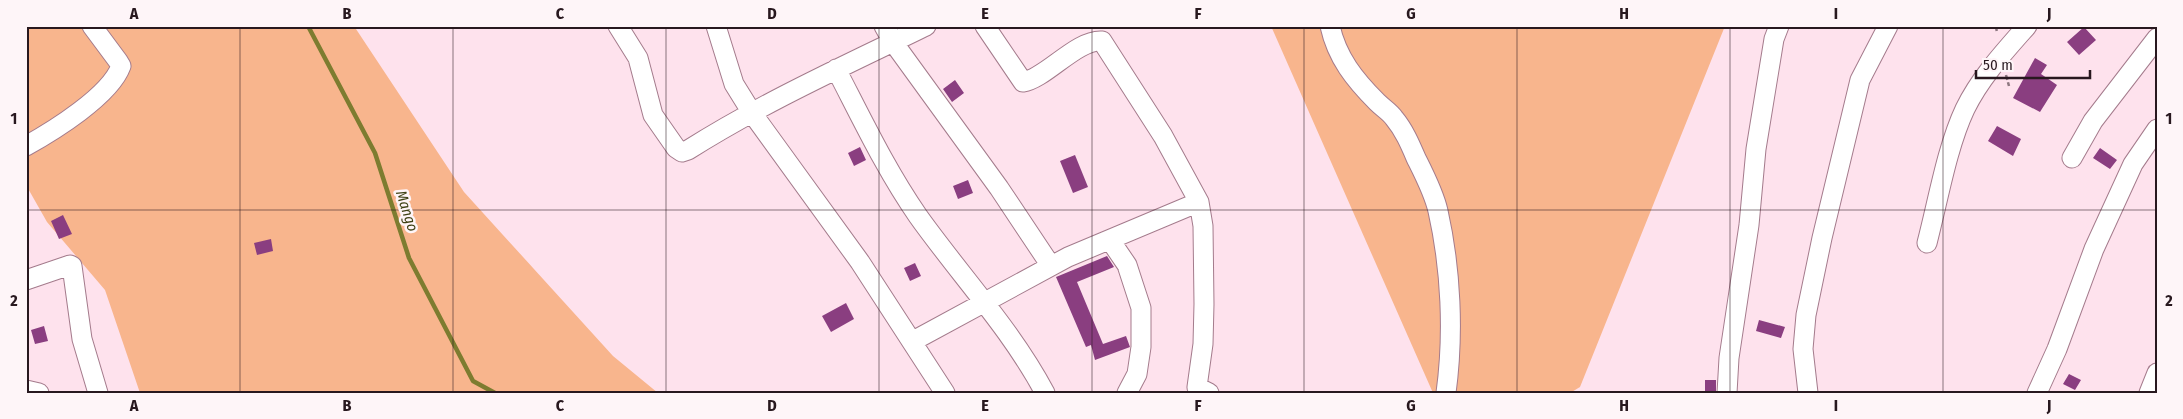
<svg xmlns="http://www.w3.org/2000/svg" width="2183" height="419" font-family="'Fira Sans Condensed',sans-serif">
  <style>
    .green { fill: #f8b58d }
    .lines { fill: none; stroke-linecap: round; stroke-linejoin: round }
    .stream { stroke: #7d7c30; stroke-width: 4.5 }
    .building { fill: #8a3e80 }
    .minor-casing { stroke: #a47b8c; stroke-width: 21 }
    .path { stroke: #8d7780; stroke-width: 2.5; stroke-dasharray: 5 2.5; stroke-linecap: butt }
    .minor { stroke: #fff; stroke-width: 19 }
    .grid { fill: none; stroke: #28181f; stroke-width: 1; stroke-opacity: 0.55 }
    .labels { text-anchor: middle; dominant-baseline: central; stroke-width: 5; stroke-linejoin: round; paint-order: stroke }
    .water-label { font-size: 15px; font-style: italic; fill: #3f4215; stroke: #fef5f8 }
    .neatline { fill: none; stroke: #28181f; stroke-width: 2 }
    .grid-label { font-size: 16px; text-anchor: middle; font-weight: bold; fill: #28181f }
  </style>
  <rect width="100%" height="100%" fill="#fee2ed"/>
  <path class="green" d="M26 26H354L464 192 613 356 658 393H140L105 290 47 222 26 185Z
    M1271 26H1725L1580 387 1570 393H1433Z"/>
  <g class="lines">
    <path class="stream" d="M308 26 375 153 409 258 473 381 495 393"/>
  </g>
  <path class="building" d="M2084 27 2096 40 2079 55 2067 42Z
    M2035 58 2047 65 2041 74 2057 85 2040 112 2013 98Z
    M955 80 964 93 952 102 943 89Z
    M1997 126 2021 139 2013 156 1988 141Z
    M860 147 866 160 854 166 848 153Z
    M2100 148 2117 160 2110 169 2093 158Z
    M1075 155 1088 187 1073 193 1060 161Z
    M968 180 973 193 958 199 953 186Z
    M63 215 72 234 59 239 51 221Z
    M271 239 273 251 257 255 254 243Z
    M1107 256 1114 267 1077 282 1103 344 1126 336 1130 347 1095 360 1091 345 1086 347 1056 277Z
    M915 263 921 276 910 281 904 268Z
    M846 303 854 319 831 332 822 316Z
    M1759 320 1785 327 1781 338 1756 331Z
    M44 326 48 341 35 344 31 330Z
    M2069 374 2081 380 2075 390 2063 384Z
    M1705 380H1716V393H1705Z"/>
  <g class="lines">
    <g class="minor-casing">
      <path id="minor" d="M618 26 638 58 653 115 676 148 682 152 688 150C764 102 846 65 926 26
        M716 26 734 84 752 113 860 262 945 393
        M884 26 893 42 999 188 1051 266
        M985 26 1023 82C1045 79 1077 39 1102 41L1163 136 1199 202 1203 226 1204 304 1203 344 1197 387 1209 393
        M1330 26C1337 58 1355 80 1377 102 1383 108 1390 112 1394 118 1404 130 1410 144 1416 158 1424 174 1434 193 1438 211 1451 269 1454 334 1446 393
        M836 69C862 119 886 170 918 216 960 275 1011 329 1045 393
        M26 146C53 131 110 96 121 66L118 61 92 26
        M2072 158 2093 121 2157 38
        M1110 240 1127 265 1141 308V347L1137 374 1127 393
        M1927 243C1938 201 1947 147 1965 109 1980 78 2004 52 2027 26
        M26 280 70 265 72 266 82 339 98 393
        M913 341 1068 257 1199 202
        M26 390 39 393
        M1727 393 1729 358 1749 225 1756 149 1774 39 1779 26
        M1808 393 1803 349 1806 315 1822 238 1860 80 1888 26
        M2037 393 2057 349 2094 249 2133 164 2157 129
        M2149 393 2157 373"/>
    </g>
    <path class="path" d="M1996 26 1997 33
      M2006 75 2009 86"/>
    <use href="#minor" class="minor"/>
  </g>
  <path class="grid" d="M240 26V393M453 26V393M666 26V393M879 26V393M1092 26V393M1304 26V393M1517 26V393M1730 26V393M1943 26V393M26 210H2157"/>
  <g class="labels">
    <g class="water-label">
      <text transform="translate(407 211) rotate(72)">Mango</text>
    </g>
  </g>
  <rect width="2183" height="419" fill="none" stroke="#fef5f8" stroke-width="55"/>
  <path d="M1976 70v8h114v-8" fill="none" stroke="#28181f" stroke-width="2.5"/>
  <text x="1983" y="70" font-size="15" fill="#28181f" stroke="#fef5f8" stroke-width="4" paint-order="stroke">50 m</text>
  <rect x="28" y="28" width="2128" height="364" class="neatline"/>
  <g class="grid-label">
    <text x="134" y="19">A</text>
    <text x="347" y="19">B</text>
    <text x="560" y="19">C</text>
    <text x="772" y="19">D</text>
    <text x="985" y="19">E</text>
    <text x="1198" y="19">F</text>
    <text x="1411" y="19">G</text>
    <text x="1624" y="19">H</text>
    <text x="1836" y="19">I</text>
    <text x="2049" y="19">J</text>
    <text x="14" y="124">1</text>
    <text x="2169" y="124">1</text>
    <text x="14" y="306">2</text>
    <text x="2169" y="306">2</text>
    <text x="134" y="411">A</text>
    <text x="347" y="411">B</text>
    <text x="560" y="411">C</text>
    <text x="772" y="411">D</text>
    <text x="985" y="411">E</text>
    <text x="1198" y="411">F</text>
    <text x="1411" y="411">G</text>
    <text x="1624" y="411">H</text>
    <text x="1836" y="411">I</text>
    <text x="2049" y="411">J</text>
  </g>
</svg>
